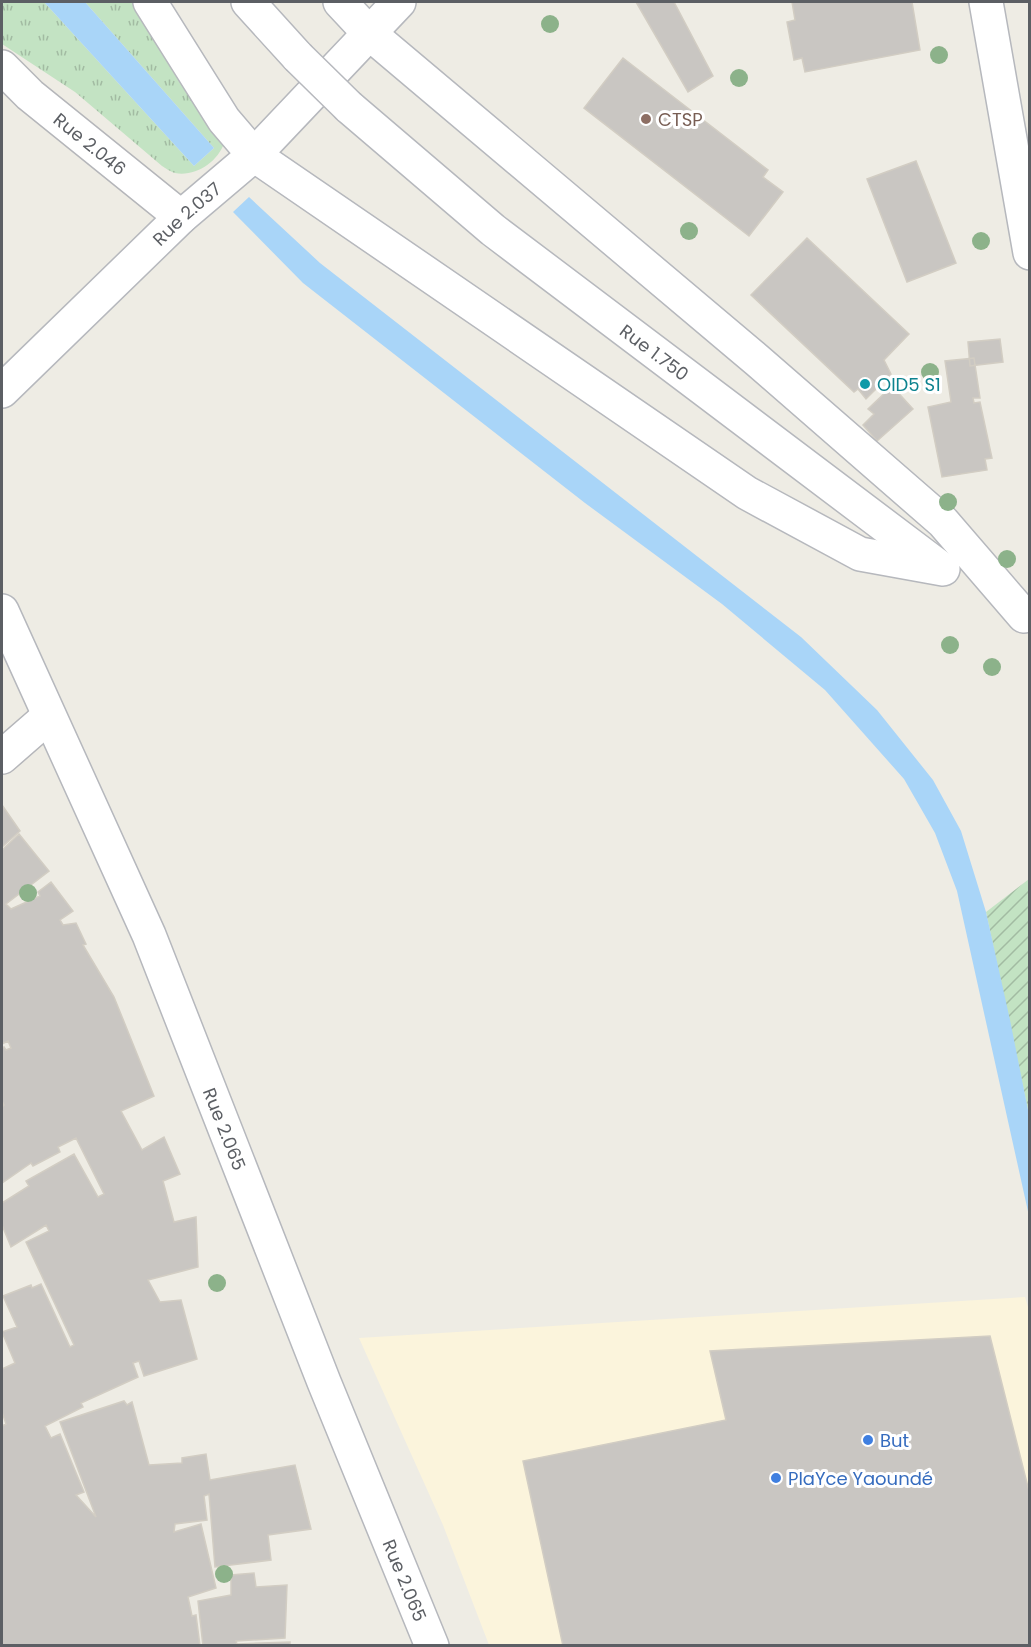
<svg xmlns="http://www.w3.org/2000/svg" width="1031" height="1647" font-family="Poppins,sans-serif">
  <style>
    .commercial { fill: #fbf4dc }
    .grass { fill: url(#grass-tufts) }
    .garden { fill: url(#garden-furrows) }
    .water { fill: #a9d5f8 }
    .building { fill: #c9c6c2; stroke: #d2cdc3; stroke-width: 1.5 }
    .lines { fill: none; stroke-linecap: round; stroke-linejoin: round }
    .street-casing { stroke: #b5b6ba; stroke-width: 36 }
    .secondary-casing { stroke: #b6b8bd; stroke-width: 36 }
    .street { stroke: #fff; stroke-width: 33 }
    .secondary { stroke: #fff; stroke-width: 33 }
    .secondary-bridge-casing { stroke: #b6b8bd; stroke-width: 36; stroke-linecap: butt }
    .secondary-bridge { stroke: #fff; stroke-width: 33 }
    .tree { fill: #8cb28a }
    .education-dot { fill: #8d6e63; stroke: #fff; stroke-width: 2 }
    .culture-dot { fill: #0f9aa8; stroke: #fff; stroke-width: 2 }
    .shop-dot { fill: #3f7fe0; stroke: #fff; stroke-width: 2 }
    .labels { text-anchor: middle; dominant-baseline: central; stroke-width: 6; stroke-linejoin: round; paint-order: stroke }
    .education-label { font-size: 18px; fill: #785e54; stroke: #fff; text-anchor: start }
    .street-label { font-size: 18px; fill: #5c5f64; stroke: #fff }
    .culture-label { font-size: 18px; fill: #0d838f; stroke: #fff; text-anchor: start }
    .shop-label { font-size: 18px; fill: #366cbe; stroke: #fff; text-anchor: start }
  </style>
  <defs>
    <pattern id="grass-tufts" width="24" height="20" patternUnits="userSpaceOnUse" patternTransform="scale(1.5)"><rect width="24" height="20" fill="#c3e3c3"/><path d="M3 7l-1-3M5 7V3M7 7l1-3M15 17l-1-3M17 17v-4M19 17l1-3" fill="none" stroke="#a2bba2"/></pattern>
    <pattern id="garden-furrows" width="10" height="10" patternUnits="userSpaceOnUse" patternTransform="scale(1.5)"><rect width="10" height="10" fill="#c3e3c3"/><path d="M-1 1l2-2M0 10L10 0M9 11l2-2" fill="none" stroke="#a2bba2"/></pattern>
  </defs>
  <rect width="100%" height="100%" fill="#eeece4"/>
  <path class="commercial" d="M1025 1297 1030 1314 1029 1645H489L443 1525 359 1338Z"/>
  <path class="grass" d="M2 2H44L194 166 214 148 85 2H136L224 143C218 162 195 177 175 173 171 172 165 168 162 166L75 92 2 44Z"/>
  <path class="garden" d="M1029 879V1115L986 912Z"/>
  <path class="water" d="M44 2H85L214 148 194 166Z
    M249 197 320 263 801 637 877 710 933 780 961 831 986 912 1010 1020 1029 1115V1216L957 891 935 833 904 779 825 690 722 604 585 503 303 283 233 212Z"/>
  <path class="building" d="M636 2H674L713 76 688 92Z
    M792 2H912L920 50 805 72 802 58 794 60 787 22 795 20Z
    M623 58 768 170 763 177 783 192 749 236 584 108Z
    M916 161 956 263 907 282 867 179Z
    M807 238 909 334 884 360 891 374 866 399 858 389 854 392 751 295Z
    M1000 339 1003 362 970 366 968 342Z
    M974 358 980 398H973L974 403 980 402 992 458 985 459 987 470 942 477 928 407 951 402 945 361Z
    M892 386 913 409 877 441 863 425 874 414 868 409Z
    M2 805 20 831 2 847Z
    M19 834 49 871 6 904 11 909 40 896 38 892 51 882 73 911 60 920 63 925 76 923 86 944 83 945 114 997 154 1096 121 1111 142 1150 164 1137 180 1174 163 1181 174 1222 196 1217 198 1267 148 1280 160 1302 181 1300 197 1359 144 1376 139 1361 133 1363 138 1377 81 1403 83 1407 45 1426 51 1438 60 1434 84 1492 76 1495 96 1517 60 1422 124 1401 127 1405 132 1402 149 1465 182 1463V1458L206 1454 210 1480 295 1465 311 1529 268 1535 271 1560 215 1567 209 1494 204 1496 207 1520 175 1524 174 1532 201 1524 216 1588 188 1597 192 1616 196 1615 200 1646H2V1426L6 1424 2 1412V1369L15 1363 2 1332 17 1327 3 1296 31 1285 32 1288 41 1284 70 1347 74 1345 26 1242 49 1231 46 1225 11 1247 2 1225V1203L29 1186 26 1181 74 1154 98 1197 104 1194 76 1138 58 1147 60 1152 33 1166 31 1163 2 1183V1107L4 1105 2 1101V1048L4 1047 6 1050 11 1048 8 1041 2 1044V850Z
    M990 1336 1030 1495V1646H563L523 1461 726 1420 710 1351Z
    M254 1573 256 1587 287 1585 285 1638 236 1641 237 1644 290 1642V1646H203L198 1601 231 1595V1575Z"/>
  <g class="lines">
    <g class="street-casing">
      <g id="street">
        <path id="s1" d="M2 67 30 95 181 217"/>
        <path d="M2 757 49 716"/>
      </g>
    </g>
    <g class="secondary-casing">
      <g id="secondary">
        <path d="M150 2 224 120 254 155 747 493 860 554 943 569"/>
        <path d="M248 2 298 57"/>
        <path d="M340 2 369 33 758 361 943 522 1024 616"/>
        <path d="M986 2 1030 253"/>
        <path id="s2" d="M349 107 493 230 938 566"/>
        <path id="s3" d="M2 391 181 217 254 155 399 2"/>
        <path id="s4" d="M2 611 149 935 324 1382 432 1646"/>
      </g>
    </g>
    <use href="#street" class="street"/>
    <use href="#secondary" class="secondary"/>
    <g class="secondary-bridge-casing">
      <path id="secondary-bridge" d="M298 57 349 107"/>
    </g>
    <use href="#secondary-bridge" class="secondary-bridge"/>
  </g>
  <g class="tree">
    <circle cx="550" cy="24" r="9"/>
    <circle cx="939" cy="55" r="9"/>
    <circle cx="739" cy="78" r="9"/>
    <circle cx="689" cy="231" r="9"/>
    <circle cx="981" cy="241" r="9"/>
    <circle cx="930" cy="372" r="9"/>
    <circle cx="948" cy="502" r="9"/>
    <circle cx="1007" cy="559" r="9"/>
    <circle cx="950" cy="645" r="9"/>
    <circle cx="992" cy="667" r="9"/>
    <circle cx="28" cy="893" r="9"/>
    <circle cx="217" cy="1283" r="9"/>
    <circle cx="224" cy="1574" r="9"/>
  </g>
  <circle class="education-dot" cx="646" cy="119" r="6"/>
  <circle class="culture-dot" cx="865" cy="384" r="6"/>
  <g class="shop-dot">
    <circle cx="868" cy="1440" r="6"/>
    <circle cx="776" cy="1478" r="6"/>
  </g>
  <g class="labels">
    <g class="education-label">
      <text x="658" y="119">CTSP</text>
    </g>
    <g class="street-label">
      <text stroke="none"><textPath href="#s1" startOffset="117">Rue 2.046</textPath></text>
      <text stroke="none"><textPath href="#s3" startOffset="256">Rue 2.037</textPath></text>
      <text stroke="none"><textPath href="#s2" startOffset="392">Rue 1.750</textPath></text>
      <text stroke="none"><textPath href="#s4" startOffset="564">Rue 2.065</textPath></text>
      <text stroke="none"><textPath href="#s4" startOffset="1050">Rue 2.065</textPath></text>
    </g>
    <g class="culture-label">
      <text x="877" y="384">OID5 S1</text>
    </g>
    <g class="shop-label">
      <text x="880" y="1440">But</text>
      <text x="788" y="1478">PlaYce Yaoundé</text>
    </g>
  </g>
  <rect width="1031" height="1647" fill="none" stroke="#5c5f64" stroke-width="6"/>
</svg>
